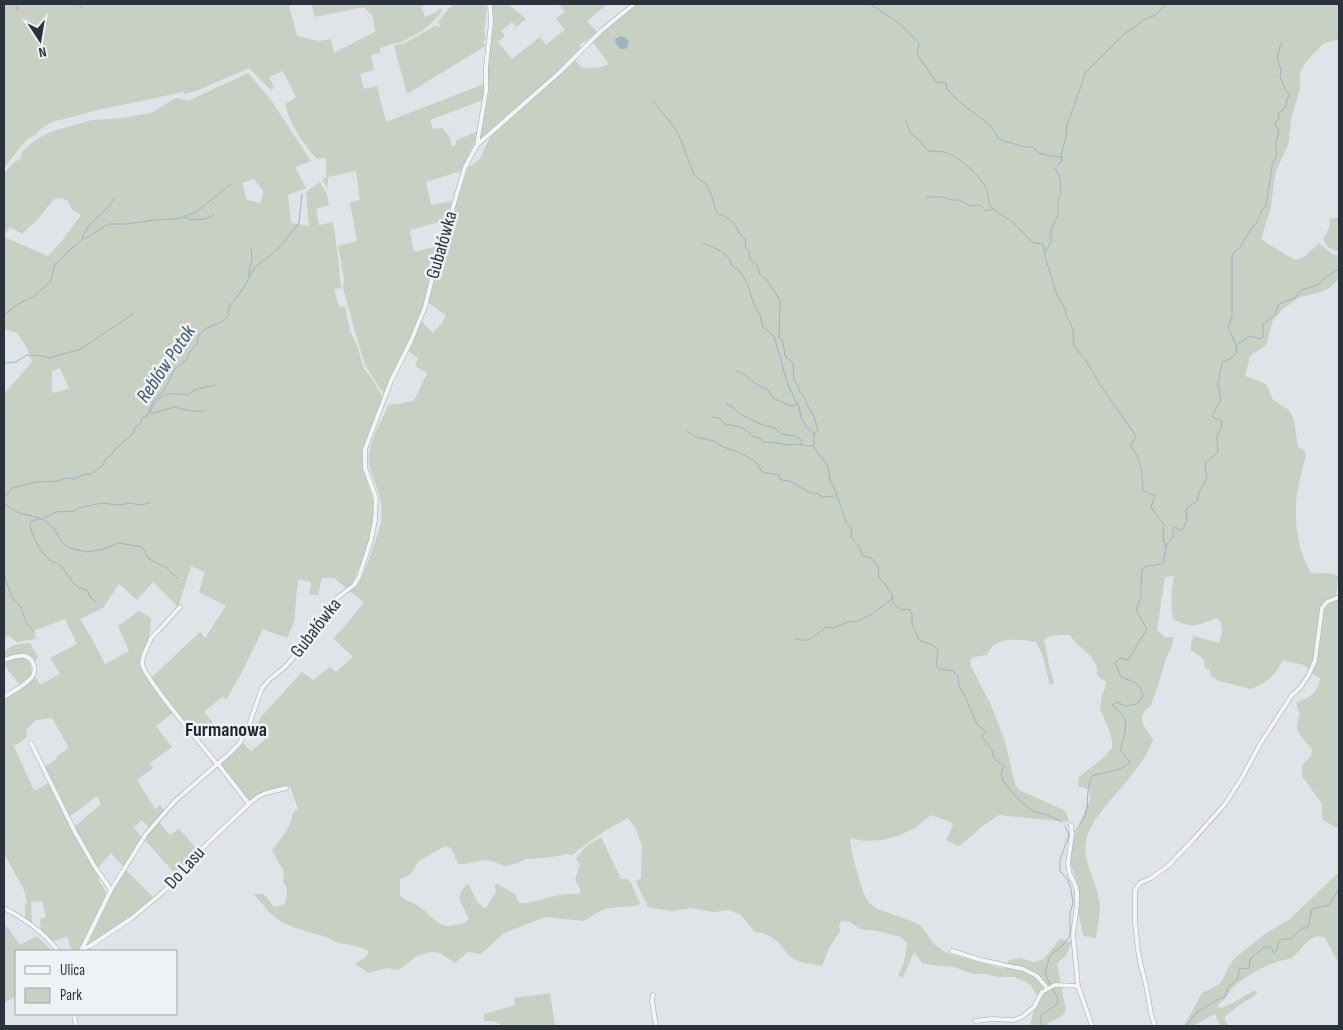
<svg xmlns="http://www.w3.org/2000/svg" width="1343" height="1030" font-family="'Sofia Sans Condensed',sans-serif">
  <style>
    .green { fill: #c7d0c2; fill-rule: evenodd }
    .water { fill: #9eb4c3 }
    .lines { fill: none; stroke-linecap: round; stroke-linejoin: round }
    .stream { stroke: #9eb4c3; stroke-width: 1 }
    .minor-casing { stroke: #a6abb0; stroke-width: 5 }
    .minor { stroke: #f2f4f6; stroke-width: 4 }
    .labels { text-anchor: middle; dominant-baseline: central; stroke-width: 5; stroke-linejoin: round; paint-order: stroke }
    .street-label { font-size: 19px; fill: #2a333c; stroke: #eff2f5 }
    .water-label { font-size: 20px; font-style: italic; fill: #39546c; stroke: #eff2f5 }
    .neighbourhood-label { font-size: 20px; font-weight: bold; fill: #1c242d; stroke: #eff2f5 }
  </style>
  <rect width="100%" height="100%" fill="#e0e3e7"/>
  <path class="green" d="M4 4H297L289 6 297 36 319 41 331 39 334 53 375 32 373 16 364 7 315 17 311 4H429L421 7 425 17 436 12 440 8 442 10 439 15 425 29 402 42 392 44 380 48V53L371 55 374 70 360 74 364 89 377 86 386 122 484 84 483 100 430 120 433 129 442 128 450 137 451 146H455L457 140 478 131 474 143 461 171 426 182 431 205 453 201 446 220 410 230 414 252 439 246 428 286 424 305 406 349 385 393H383L365 365 352 321 343 288 344 279 338 246 357 241 350 202 360 200 356 171 328 177V189L322 180 326 177V158L317 159C303 144 290 124 285 104L296 97 283 71 269 77 274 88 271 90 249 68 201 89 185 94 183 92 98 110 52 122 42 128 34 136 27 139 4 168Z
    M456 4H484L487 8 484 31 486 39 483 41 485 45H487L407 94 394 46 405 43 435 26 441 27 438 22 450 7Z
    M492 4H508L526 19 516 27 512 22 501 31 505 36 498 42 512 59 540 37 546 45C553 40 558 34 565 30L556 18 565 12 559 4H607L587 21 597 32 592 37 579 45 582 48C572 57 563 65 554 75L479 142 489 92 488 70 492 21Z
    M636 4H1339V39L1323 44 1305 63 1300 73V89L1291 119 1289 142 1275 174 1271 207 1261 239 1286 255 1296 260 1305 256 1319 243 1332 254 1339 256 1338 280 1329 288 1320 292 1300 297 1283 309 1273 320 1266 345 1250 356 1245 376 1266 384 1273 400 1289 410 1294 420 1298 447 1305 451 1306 455C1302 471 1297 488 1296 505 1295 528 1299 553 1311 573 1322 575 1326 571 1338 576L1337 590 1335 596 1339 599V826L1336 828 1322 819V804L1302 776V765L1311 756 1312 750 1298 732 1297 724 1300 714 1297 708V702C1309 700 1319 690 1320 678L1314 675 1304 665 1283 660C1275 675 1268 682 1251 689L1219 681 1211 676 1209 669 1205 668 1204 659 1191 650V642L1194 636 1219 643 1222 631 1221 622 1216 618C1196 626 1193 629 1173 619 1171 605 1171 590 1174 576L1165 577 1157 630 1165 637H1174L1172 646 1166 658 1158 686 1150 707 1145 710C1144 713 1142 716 1142 719 1142 726 1150 734 1153 740 1145 761 1128 780 1113 797 1102 811 1088 825 1086 843 1083 863 1096 881 1099 899 1102 911 1097 926 1096 938L1083 936 1078 911 1080 897 1078 885 1071 865 1070 857 1071 844 1090 799 1089 790 1078 786 1079 777 1103 758 1112 748V740L1110 732 1100 709 1102 695 1105 688 1106 682 1097 675C1097 671 1097 666 1095 663 1089 652 1077 646 1070 635 1061 635 1052 634 1044 640L1049 665 1054 683 1050 685 1043 656 1036 642C1023 640 1006 637 994 645 991 647 989 652 987 655L973 657 970 660 971 666 991 705 1005 741 1015 784 1019 790 1064 810 1067 815 1069 822 999 815 984 825 962 844 958 846 946 840 953 825 951 822 931 815 915 828 897 836 882 840 864 841 850 838 852 853 857 872 863 892 869 903 878 909 914 922 921 926 934 944 946 953 1004 969 1009 960 1020 958 1034 962 1044 959 1060 939 1071 942 1066 956 1057 963 1066 1011 1062 1016 1048 1023V1026H1030L1037 996 1031 985 1024 981 1014 977H998L986 974H973L954 967 932 965 922 963 914 952 903 977 898 976 904 962 907 943 901 937 877 931 860 929 850 922 842 921 839 925 840 931 829 948 822 966C811 964 799 963 791 957 787 954 785 951 783 948 776 938 767 933 755 932L741 915 729 910 714 912 690 908 671 911 648 907 636 882 641 878V873L642 846 635 827 628 818C607 828 590 841 572 855L568 854 551 857 527 859 515 864 504 866 495 862 484 860 464 864H458L451 848 445 846 419 861 410 875 400 879V895C405 901 413 902 420 907 432 915 438 930 455 925 461 924 465 923 469 919L459 899 461 892 467 884 469 885 478 903 484 908 487 907 490 901 496 893 495 885 497 884 515 894 519 903H527L563 894H580V889L575 880 580 865 576 859 585 847 601 837 621 879H628L632 885 640 904 634 906 620 907 604 909 583 921 546 917 532 922 504 933 481 954 468 952 455 963 440 953 431 952 417 956 400 969 395 970 387 968 369 973 355 964 366 957 369 951 356 946 338 943 326 937 296 928 280 921 269 912 254 894H264L274 907 285 904 287 895V889L283 881 284 872 272 850C278 842 285 835 289 826 293 820 290 813 298 809L290 786 266 792 247 805 217 767 243 743 251 751 265 740 255 727 261 717 302 672 313 680 330 667 336 672 353 657 333 638 344 627 364 603 350 591C350 590 356 587 356 587 363 579 379 533 381 522 382 515 382 509 381 503 379 486 367 472 369 455 371 437 382 420 389 404 398 405 405 402 414 401L427 373 415 366 418 358 408 351 421 321 433 333 442 323 446 315 428 303 448 229 468 168 480 159 485 147 491 136 569 66 574 59 582 68C591 67 601 69 609 64L592 41 602 31Z
    M248 73 271 100 311 161 295 167 306 188 288 195 291 223 309 226 306 192 320 182 327 194 329 205 316 209 319 225 333 222 338 257 341 288 334 289 339 307 345 306 350 331 357 345 364 369 371 377 383 398 372 427 362 449V460L366 477 374 503 375 518 365 554 352 584 346 588 334 578H322L318 595H309L311 582 298 579 294 622 287 638 263 629 241 674 226 700 223 696 204 712 214 724 198 739 173 708 151 678 200 632 205 638 226 606 199 592 205 572 191 566 178 607 153 582 137 600 119 584 103 608 80 619 94 642 105 664 129 651 118 626 139 611 151 618 149 642 140 662 173 713 156 726 172 747 150 763 153 768 137 780 155 809 160 805 164 810 149 828 142 820 134 827 142 838 124 867 111 853 97 869 74 827 101 804 97 796 69 817 44 767 57 759 56 757 69 748 52 718 36 720 26 730 27 737 14 746 34 791 49 783 100 877 98 879 107 894 93 924 78 951H72L67 937 53 941 41 930 40 919 46 917 42 901 31 902 32 923 25 918V906L27 902 24 890 6 857H4V699L30 681 35 676 40 685 60 674 50 658 77 644 65 619 33 631 36 639 17 642 8 635 4 641V394L32 362 27 348 17 333 4 329V237L48 256 61 242 81 215 72 210 68 201 62 198 54 199 37 220 22 234 10 227 4 236V173L15 162 20 159 22 152 35 140 50 132 92 120 122 118 151 113 176 98 188 101ZM254 179 263 191 261 203 247 200 242 183ZM60 368 69 389 52 393V371Z
    M1339 217V251C1330 250 1327 247 1323 239L1329 228 1330 219Z
    M30 643 38 657 34 663 29 656 23 653 4 658V651L14 645Z
    M25 657C35 669 34 676 20 685L4 665V661Z
    M159 822 170 835 179 829 199 851 177 876 145 840 147 835Z
    M126 870 154 898 140 911 87 946 112 892Z
    M1339 872V962L1335 957 1325 938C1309 931 1302 952 1291 958 1287 960 1281 960 1276 962 1263 967 1250 974 1239 982 1230 988 1227 999 1218 1005L1219 1008C1226 1008 1247 995 1253 991L1257 992 1256 995 1244 1002 1225 1016V1021L1229 1026H1220L1215 1014 1192 1026H1184L1202 993 1221 983 1228 968 1235 958 1265 934 1290 919Z
    M4 926 9 929 20 945 37 936 52 951H16V996L5 1002Z
    M550 993 555 1026H503L494 1021H484V1014L515 1005 514 998Z"/>
  <path class="water" d="M621 36 626 38 629 42 627 48 624 49H620L615 42V39Z"/>
  <g class="lines">
    <path class="stream" d="M15 4 18 11
      M78 4 82 8
      M870 4 899 23 919 43 917 54 936 82 946 83 947 89 957 100 991 126 998 138 1007 142 1025 147H1033L1039 153 1050 156 1062 157
      M653 101 675 128 680 138 694 175 707 185 710 191 717 213C723 216 731 219 735 225 740 231 737 233 745 239L746 248 749 251 750 260 757 265 760 274 767 280 780 300 779 337 783 342 785 356 793 362 794 380 798 386 799 391 804 396 807 405 814 416 818 430 814 434
      M906 121 911 134 919 140 928 151C933 151 939 151 944 152 957 155 982 177 987 190 989 196 987 202 992 208 997 214 1006 217 1011 221 1019 227 1026 236 1033 243L1043 244 1044 250
      M926 197H942L952 200H959L971 206 980 205 986 211 993 209
      M185 216 195 213 231 184
      M82 238C86 225 98 218 106 209 109 206 112 202 114 198
      M702 243C714 248 729 252 732 266L739 270 748 285 753 302 760 315 763 327 774 336 784 372 788 385 799 407 801 417 805 425 814 434V448L816 450 828 466 830 480 835 490 846 522 851 528 852 539 858 545 863 556 871 558 878 566 879 578 885 584 892 595 893 603 901 610 909 609 912 614V624L919 640 933 645 938 651 936 665 939 669 953 671 958 676 959 686 963 692 977 724 985 731 982 737 992 750 994 758 1004 766 1001 773 1003 781 1021 802 1033 811 1050 816 1062 822
      M248 277 252 259 251 248
      M4 315 18 304 33 297 51 281 55 264C61 259 62 259 66 253 71 247 78 245 82 239L86 238 108 224H127L153 220 175 219 184 217 193 220 205 219 214 215
      M1236 345 1228 327 1232 317V255L1241 246 1249 232 1257 222 1262 210 1266 206 1272 166 1276 156V142L1279 132 1275 122 1279 119 1278 114 1285 108 1289 94 1286 91 1280 77 1281 70 1277 57 1281 43
      M4 363 16 362 27 355C34 356 44 355 49 358L81 349 133 314
      M737 371 742 373 759 386 767 389 773 398 791 406 798 404
      M726 404 733 407 740 414 750 419 763 425 775 428 781 434 796 436 801 440 802 444
      M149 413C152 409 153 405 156 402 163 391 177 394 188 395L194 390 215 385
      M150 413H154L174 407 191 411H203
      M712 417 719 418 726 425C737 424 747 430 754 437L760 438 763 442 777 443 788 445 797 444 809 446 813 445
      M687 431 696 437 714 441 723 447 736 451 746 456 757 463 762 472 779 475 781 480 790 481 811 493H816L823 497 835 496
      M4 497 12 488 36 482 58 481 67 478 75 479 82 475 91 474 102 466 107 458 112 454 116 448 132 435 135 428 140 424 142 418 147 416 153 402 165 389 174 370 187 359 189 353 197 344 198 337 205 329 221 322 228 316 229 307 244 287 255 267 277 250 299 223 302 194
      M4 504 19 513 40 518
      M43 519 55 530 61 541 69 548 87 552 104 549 119 543 142 547 149 559 167 568 178 579
      M1165 547 1163 536 1164 525 1151 507 1155 496 1143 490C1142 471 1142 462 1131 446L1136 436 1103 389 1086 361 1074 346 1073 329 1066 315 1065 309 1057 295 1044 253 1052 241 1050 234 1058 214V200L1061 192 1060 177 1055 168 1062 161 1061 155 1066 137 1067 125 1086 72 1125 33 1133 28 1145 19 1156 15 1166 4
      M4 574 11 596 20 606 27 624 35 633
      M96 602 91 598 87 590C73 589 70 576 62 567 58 563 55 563 51 561 42 555 30 534 30 523L32 521 38 519H43L56 512 74 511 79 508 101 503 119 505 130 503 140 505 150 503
      M795 639C811 643 813 637 826 627L833 628 850 621 856 622 872 614 893 598
      M1074 832C1080 826 1086 816 1087 807 1088 796 1087 786 1092 776 1108 770 1117 774 1130 762L1120 750C1123 741 1128 727 1124 717 1122 713 1115 709 1112 705L1117 702 1125 706 1137 704 1143 696C1140 682 1134 682 1121 677L1115 663 1120 658 1128 660 1147 629 1137 612V607L1141 597V586L1142 569C1148 564 1156 566 1163 563L1167 544 1173 537V531L1175 527 1182 531 1187 520 1186 509 1197 501 1200 490 1207 478C1203 457 1205 465 1218 452L1217 436 1221 429 1222 421 1212 417 1215 410 1221 400 1218 384 1222 362 1232 358 1237 352 1236 345 1250 336 1261 339 1263 337V324L1274 316 1279 304 1295 298 1301 290 1318 285 1323 279 1339 269
      M1050 984 1045 973 1050 955 1061 947 1070 936V913L1073 903 1071 889 1068 880 1060 871V860L1069 835 1065 826
      M1043 1026 1040 1021 1041 1015 1057 1004 1058 999 1053 989
      M1186 1026 1197 1012 1219 999 1225 997 1228 987 1238 979 1239 969 1249 968 1250 959 1261 949 1270 946 1274 953 1277 950 1278 943 1282 939H1291L1302 928H1308L1312 909 1329 905 1339 889"/>
    <g class="minor-casing">
      <path id="minor" d="M477 145 560 72 601 31 634 4
        M180 607 158 631 151 638C149 646 142 654 142 663 142 676 205 749 217 764
        M4 660C14 657 29 650 34 665 35 669 35 673 32 677 27 684 12 692 4 697
        M31 743 75 832 95 867 111 890
        M218 764 249 804
        M1071 825 1072 834 1068 864 1070 875 1074 882 1077 891V905L1073 934 1078 986 1092 1026
        M4 908C25 919 44 932 58 951
        M83 949 90 946 132 918 163 892 177 878 190 861 214 837 250 803 259 796 266 793 286 788
        M81 951 111 890 146 834 175 801 229 754 239 744 248 728 262 688 270 679 285 667 293 658 315 628 323 612 337 598 354 585 359 577 371 540 375 520 376 498 365 468V449L391 381 411 341 425 307 435 267 465 167 477 145 486 91V67L491 23 490 4
        M952 951 981 960 1023 969 1037 976 1048 989
        M653 995 652 1001 656 1026
        M74 1014 76 1026
        M975 1021 992 1019 1014 1020 1022 1017 1034 1007 1042 992 1055 985 1078 986
        M1155 1026 1151 1014 1146 985 1141 966 1138 950 1135 922V890L1140 883 1151 878 1168 866 1192 841 1225 804 1243 776 1260 744 1292 695 1300 688 1308 676 1315 661 1322 608 1327 602 1339 597"/>
    </g>
    <use href="#minor" class="minor"/>
  </g>
  <g class="labels">
    <g class="street-label">
      <text transform="translate(442 245) rotate(-74)">Gubałówka</text>
      <text transform="translate(316 628) rotate(-52)">Gubałówka</text>
      <text transform="translate(185 868) rotate(-48)">Do Lasu</text>
    </g>
    <g class="water-label">
      <text transform="translate(166 364) rotate(-56)">Reblów Potok</text>
    </g>
    <g class="neighbourhood-label">
      <text x="226" y="730">Furmanowa</text>
    </g>
  </g>
  <rect width="1343" height="1030" fill="none" stroke="#2a333c" stroke-width="10"/>
  <rect x="15" y="950" width="162" height="65" fill="#eff2f5" stroke="#a0a6ab"/>
  <rect x="25" y="966" width="25" height="8" fill="#f2f4f6" stroke="#a0a6ab"/>
  <text x="60" y="975" font-size="15" fill="#2a333c">Ulica</text>
  <rect x="25" y="988" width="25" height="15" fill="#c7d0c2" stroke="#a0a6ab"/>
  <text x="60" y="1000" font-size="15" fill="#2a333c">Park</text>
  <g transform="translate(40 40) rotate(168)" stroke="#eff2f5" stroke-width="4" paint-order="stroke">
  <path d="M0-4L9 19L0 12L-9 19Z" fill="#2a333c"/>
  <text y="-8" font-size="14" font-weight="bold" text-anchor="middle" fill="#2a333c">N</text>
  </g>
</svg>
